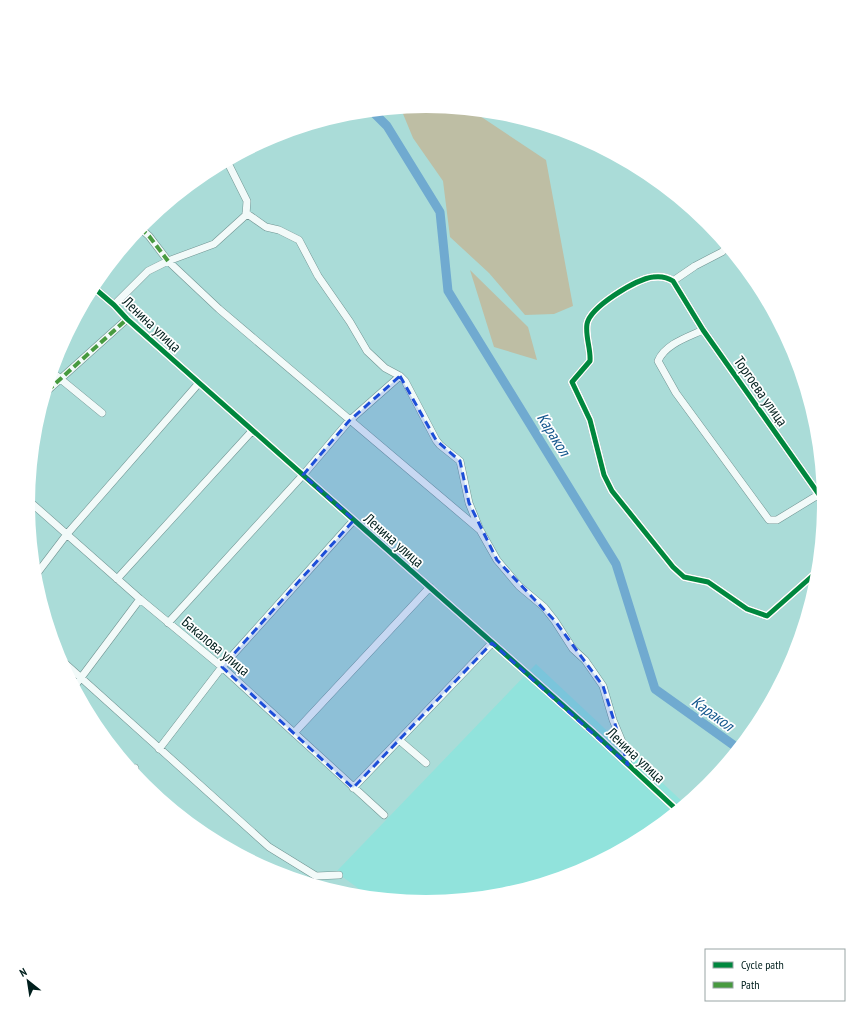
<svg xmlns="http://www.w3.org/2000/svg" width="853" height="1009" font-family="'PT Sans Narrow',sans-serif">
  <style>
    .built { fill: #91e3dc }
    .green { fill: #bebea4 }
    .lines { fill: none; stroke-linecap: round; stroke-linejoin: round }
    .river { stroke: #70aad0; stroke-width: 9 }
    .minor-casing { stroke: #709492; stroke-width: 8 }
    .minor { stroke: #f2faf9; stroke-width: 7 }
    .quiet { stroke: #479a3f; stroke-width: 4; stroke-dasharray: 8 4; stroke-linecap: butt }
    .cycleway-casing { stroke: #fff; stroke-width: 8 }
    .cycleway { stroke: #00873e; stroke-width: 5 }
    .marked { fill: #1d4ed8; fill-opacity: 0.2; stroke: #1d4ed8; stroke-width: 3; stroke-dasharray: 8 5; stroke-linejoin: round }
    .labels { text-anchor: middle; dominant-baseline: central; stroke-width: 3.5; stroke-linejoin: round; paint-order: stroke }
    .street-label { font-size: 15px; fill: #011f1d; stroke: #fff }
    .water-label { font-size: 16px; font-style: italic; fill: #14578d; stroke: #fff }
  </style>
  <rect width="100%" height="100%" fill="#aadcd8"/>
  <path class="built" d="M762 290 783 330 759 292Z
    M536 664 686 805 648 836 579 873 504 895 426 903 370 897 336 872Z"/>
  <path class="green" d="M427 106 471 110 546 160 573 306 554 314 525 315 489 273 450 237 443 181 413 138 401 109Z
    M470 270 528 327 537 360 494 347Z"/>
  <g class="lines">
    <path class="river" d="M372 111 387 126 440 212 448 291 616 564 655 689 739 749"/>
    <g class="minor-casing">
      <path id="minor" d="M246 213 266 227 279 230 299 240 318 276 350 322 367 351 385 368 400 376 405 381 436 440 440 445 460 461 469 503 480 530 497 560 519 586 544 607 555 621 573 649 585 660 603 686 613 720 623 744 628 764
        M140 228 149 236 168 261 219 309 480 530
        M673 281 695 266 722 252 728 246
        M93 287 114 305 127 319 592 731 678 811
        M114 305 148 271 168 261 214 244 246 215 247 201 227 161
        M703 330C688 337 665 344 658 361L676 393 769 520H777L818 495
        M52 372 102 413
        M47 391 127 319
        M28 500 140 599 222 667 384 815
        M818 571 767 616 747 609 708 582 684 577 673 567 612 491 604 475 590 420 572 382 590 361C591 349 585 336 587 324 590 307 636 279 653 277 660 276 667 277 673 281L703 330 825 503
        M35 576 67 534 199 383
        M117 579 252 431
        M168 623 303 475 349 421 400 376
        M59 658 269 847 316 876 339 875
        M74 687 140 599
        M294 733 430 587
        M399 740 426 763
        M159 749 222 667 354 520
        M131 770 135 768
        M353 788 492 643"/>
    </g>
    <use href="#minor" class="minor"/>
    <path class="quiet" d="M140 228 149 236 168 261
      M47 391 127 319"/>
    <g class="cycleway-casing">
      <path id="cycleway" d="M93 287 114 305 127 319 592 731 678 811
        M818 571 767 616 747 609 708 582 684 577 673 567 612 491 604 475 590 420 572 382 590 361C591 349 585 336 587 324 590 307 636 279 653 277 660 276 667 277 673 281L703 330 825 503"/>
    </g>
    <use href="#cycleway" class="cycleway"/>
  </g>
  <path class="marked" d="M400 376 436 440 460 461 469 503 497 560 555 621 603 686 628 765 492 643 353 788 222 667 354 520 303 475 349 421Z"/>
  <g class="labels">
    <g class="street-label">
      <text transform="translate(152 324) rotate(43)">Ленина улица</text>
      <text transform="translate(761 391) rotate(55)">Торгоева улица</text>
      <text transform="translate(394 540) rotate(41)">Ленина улица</text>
      <text transform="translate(216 646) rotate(40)">Бакалова улица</text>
      <text transform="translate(636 755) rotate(43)">Ленина улица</text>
    </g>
    <g class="water-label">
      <text transform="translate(554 434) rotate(58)">Каракол</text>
      <text transform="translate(713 713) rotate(36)">Каракол</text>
    </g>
  </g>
  <path d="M0 0H853V1009H0ZM35 504a391 391 0 1 1 782 0a391 391 0 1 1-782 0Z" fill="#fff" fill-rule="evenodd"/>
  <rect x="705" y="949" width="140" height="52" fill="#ffffff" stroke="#99a5a5"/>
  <rect x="713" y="962" width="20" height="6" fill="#00873e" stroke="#99a5a5"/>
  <text x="741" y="969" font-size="12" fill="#011f1d">Cycle path</text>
  <rect x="713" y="982" width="20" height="6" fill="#479a3f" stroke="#99a5a5"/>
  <text x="741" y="989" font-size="12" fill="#011f1d">Path</text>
  <g transform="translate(28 981) rotate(330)" stroke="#ffffff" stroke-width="3" paint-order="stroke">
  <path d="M0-3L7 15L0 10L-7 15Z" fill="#011f1d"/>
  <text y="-6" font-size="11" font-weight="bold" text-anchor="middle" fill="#011f1d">N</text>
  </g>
</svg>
